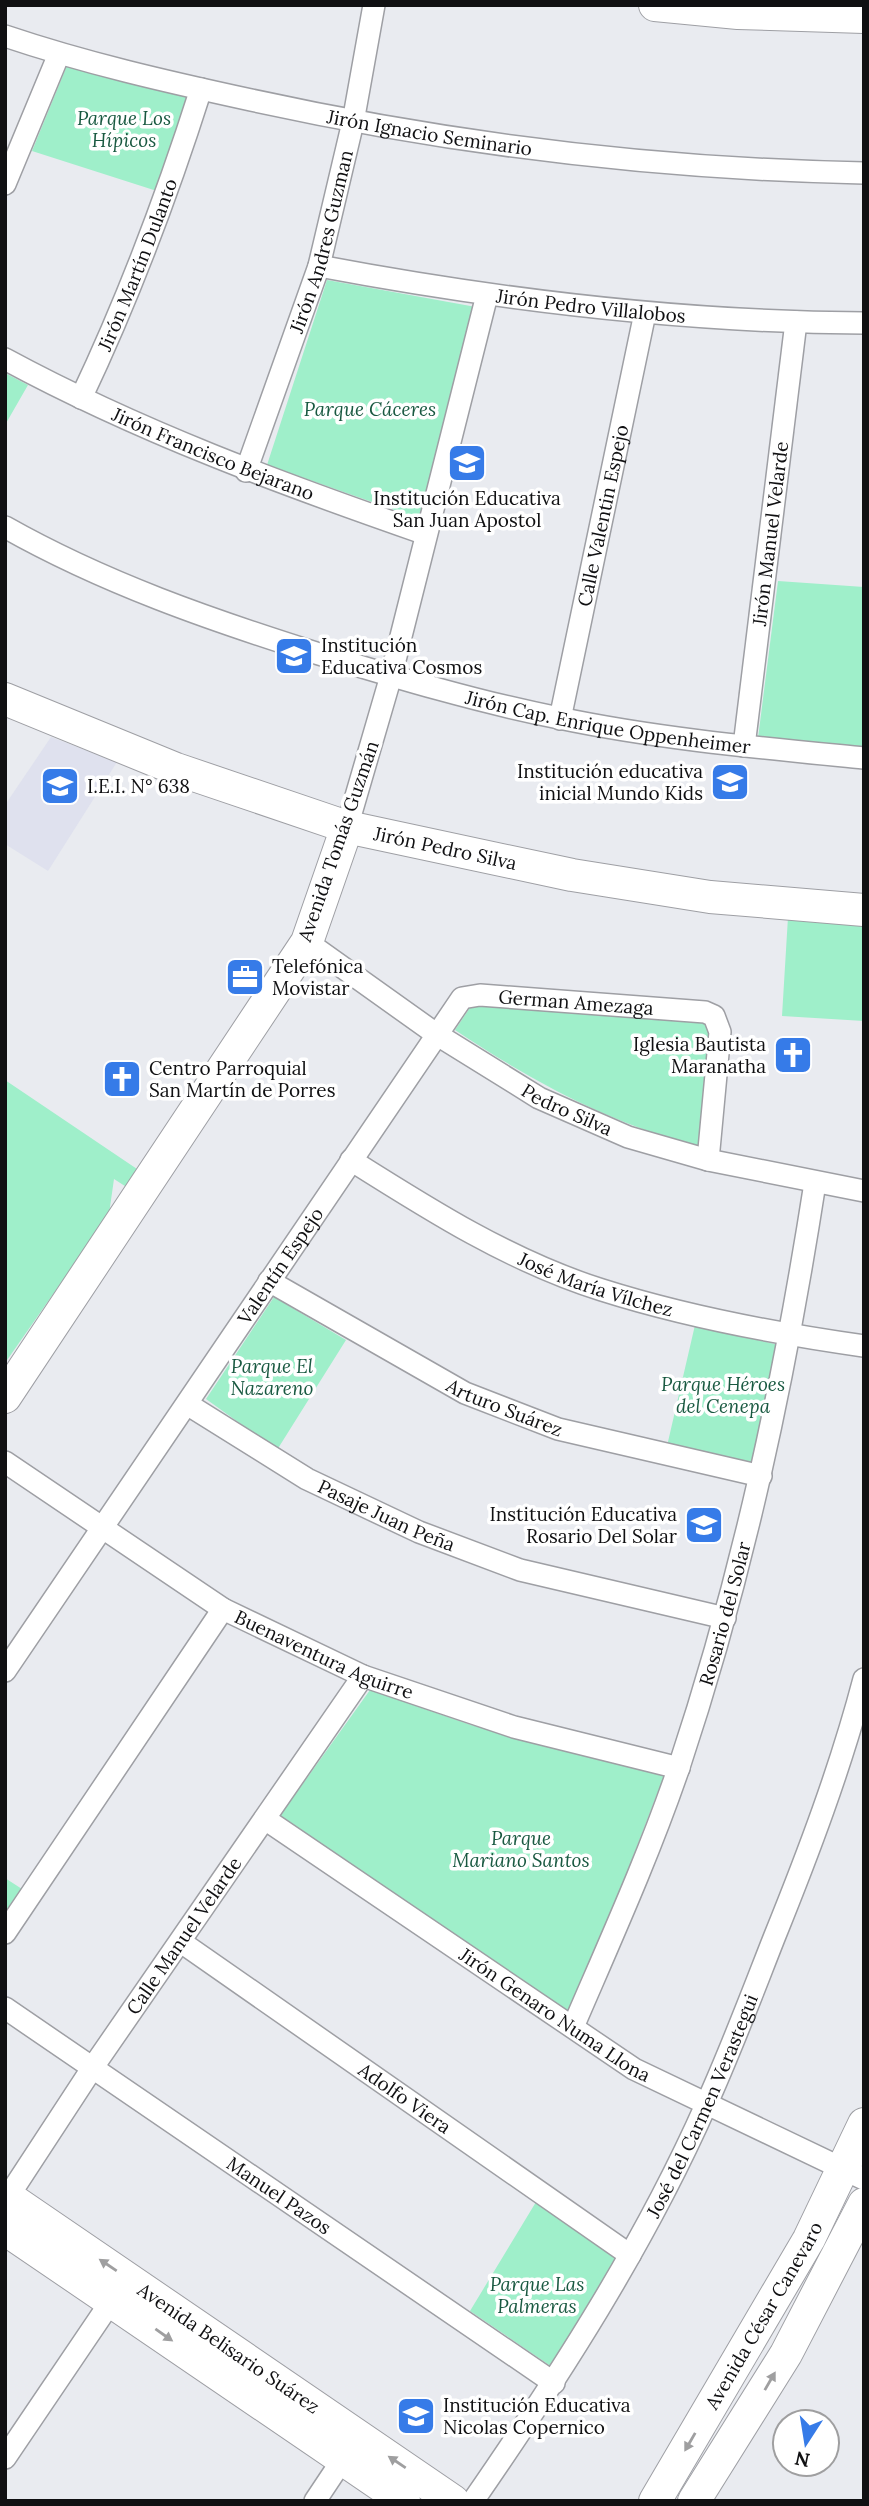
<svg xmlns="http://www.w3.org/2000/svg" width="869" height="2506" font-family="Lora,serif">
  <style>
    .built { fill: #dfe1ee }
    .green { fill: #9fefca }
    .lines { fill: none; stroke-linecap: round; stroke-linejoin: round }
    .street-casing { stroke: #9e9fa4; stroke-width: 24 }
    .secondary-casing { stroke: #9e9fa4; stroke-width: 34 }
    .street { stroke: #fff; stroke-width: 21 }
    .secondary { stroke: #fff; stroke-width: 32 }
    .oneway { fill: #9f9fa0 }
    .labels { text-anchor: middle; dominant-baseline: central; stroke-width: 7; stroke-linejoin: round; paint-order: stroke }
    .park-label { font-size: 19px; font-style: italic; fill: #195941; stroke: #fff }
    .street-label { font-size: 19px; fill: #101012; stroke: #fff }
    .poi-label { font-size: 19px; fill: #101012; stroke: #fff; text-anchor: start }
  </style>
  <rect width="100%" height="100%" fill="#e9ebf0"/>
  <path class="built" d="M51 737 117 762 48 871 5 844V805Z"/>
  <path class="green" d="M68 63 193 97 160 192 32 151Z
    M327 280 476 307 423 520 267 465Z
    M5 373 28 385 5 425Z
    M778 581 864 587V753L758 738Z
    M788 917 864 922V1021L782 1016Z
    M473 1003 707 1021 710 1023 699 1147C610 1123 531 1081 455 1030Z
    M5 1080 140 1171 128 1188 114 1179 109 1214 5 1363Z
    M274 1297 346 1340 277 1450 206 1399Z
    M695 1325 779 1345 751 1466 667 1446Z
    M370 1690 471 1725 664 1776 609 1919 568 2011 279 1817Z
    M5 1878 22 1889 5 1913Z
    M536 2202 616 2258 552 2367 470 2311Z"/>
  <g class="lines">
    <g class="street-casing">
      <g id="street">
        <path id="s1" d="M5 36C85 63 168 82 251 100 452 144 657 169 864 173"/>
        <path d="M5 184 59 54"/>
        <path id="s2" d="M319 266C499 300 680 322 864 323"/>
        <path id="s3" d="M5 359C140 432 282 484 426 534"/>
        <path id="s4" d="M81 398C129 297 167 196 201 89"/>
        <path id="s5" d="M246 471 319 266 353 122 374 5"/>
        <path id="s6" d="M5 527C104 583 211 620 319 654 398 678 478 702 559 718 659 739 762 748 864 758"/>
        <path id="s7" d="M560 719 645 313"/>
        <path id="s8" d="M744 746 796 322"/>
        <path d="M347 827 391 676 487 295"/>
        <path id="s9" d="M307 942 436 1034 539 1098 628 1137 708 1160 864 1191"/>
        <path id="s10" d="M351 1160C430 1210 512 1262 602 1290 684 1316 779 1334 864 1346"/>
        <path id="s11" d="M269 1281 465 1393 558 1429 761 1476"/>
        <path id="s12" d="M187 1404 307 1479 419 1532 520 1570 725 1618"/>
        <path id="s13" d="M5 1462 223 1609 363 1676 514 1727 679 1768"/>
        <path id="s14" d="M5 1671 462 998 480 995 705 1012 714 1016 720 1032 708 1160"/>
        <path id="s15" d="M265 1819 634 2069 864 2179"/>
        <path d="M5 1933 223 1609"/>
        <path id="s16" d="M181 1942 630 2255"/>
        <path id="s17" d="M5 2008 554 2383"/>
        <path id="s18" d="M573 2027C610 1941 649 1855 679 1767 743 1575 784 1382 815 1183"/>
        <path id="s19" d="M8 2197 93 2067 363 1676"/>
        <path d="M5 2458 112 2300"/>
        <path d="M315 2501 343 2459"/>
        <path id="s20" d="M473 2501C560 2375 644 2245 706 2105 731 2050 752 1994 774 1938 808 1854 841 1767 864 1679"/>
      </g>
    </g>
    <g class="secondary-casing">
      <g id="secondary">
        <path d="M655 5 738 13 864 17"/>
        <path id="s21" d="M5 699 176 769 347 827 572 875 710 897 864 910"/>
        <path d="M5 1397 307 942 347 827"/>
        <path id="s22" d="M5 2195 453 2501"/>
        <path d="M5 2229 404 2501"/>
        <path id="s23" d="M655 2501 809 2239 864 2124"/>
        <path d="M694 2501 786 2354 864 2204"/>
      </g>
    </g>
    <use href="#street" class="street"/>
    <use href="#secondary" class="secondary"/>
  </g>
  <defs><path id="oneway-solid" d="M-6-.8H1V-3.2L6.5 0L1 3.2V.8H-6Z" transform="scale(1.75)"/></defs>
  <g class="oneway">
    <use href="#oneway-solid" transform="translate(108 2265) rotate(-146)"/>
    <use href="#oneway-solid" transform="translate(164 2335) rotate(35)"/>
    <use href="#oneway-solid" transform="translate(770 2381) rotate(-60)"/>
    <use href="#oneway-solid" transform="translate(690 2442) rotate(120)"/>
    <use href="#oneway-solid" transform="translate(397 2462) rotate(-146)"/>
  </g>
  <defs>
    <g id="school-square" transform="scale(2.0125)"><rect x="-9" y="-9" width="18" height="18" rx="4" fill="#367be8" stroke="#fff"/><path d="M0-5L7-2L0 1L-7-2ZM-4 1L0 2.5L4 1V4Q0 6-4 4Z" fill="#fff"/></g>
    <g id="office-square" transform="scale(2.0125)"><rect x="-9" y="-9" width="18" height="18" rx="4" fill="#367be8" stroke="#fff"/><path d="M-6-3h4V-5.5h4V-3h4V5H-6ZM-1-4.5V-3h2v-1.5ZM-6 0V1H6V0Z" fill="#fff"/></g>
    <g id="church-square" transform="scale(2.0125)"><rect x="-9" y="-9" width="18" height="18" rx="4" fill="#367be8" stroke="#fff"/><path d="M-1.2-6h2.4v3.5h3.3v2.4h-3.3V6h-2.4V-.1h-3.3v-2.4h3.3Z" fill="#fff"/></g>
  </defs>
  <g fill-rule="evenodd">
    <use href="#school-square" x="467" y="463"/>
    <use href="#school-square" x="294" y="656"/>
    <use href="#school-square" x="730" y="782"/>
    <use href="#school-square" x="60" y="786"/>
    <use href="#office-square" x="245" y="977"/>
    <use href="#church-square" x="793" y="1055"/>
    <use href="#church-square" x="122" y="1079"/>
    <use href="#school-square" x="704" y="1525"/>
    <use href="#school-square" x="416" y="2416"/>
  </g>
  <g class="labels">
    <g class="park-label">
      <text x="124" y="118">Parque Los<tspan x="124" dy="22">Hípicos</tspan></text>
      <text x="370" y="409">Parque Cáceres</text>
      <text x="272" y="1366">Parque El<tspan x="272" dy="22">Nazareno</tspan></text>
      <text x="723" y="1384">Parque Héroes<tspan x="723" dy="22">del Cenepa</tspan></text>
      <text x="521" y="1838">Parque<tspan x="521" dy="22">Mariano Santos</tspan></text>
      <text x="537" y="2284">Parque Las<tspan x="537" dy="22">Palmeras</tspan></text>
    </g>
    <g class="street-label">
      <text stroke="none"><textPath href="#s1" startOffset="436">Jirón Ignacio Seminario</textPath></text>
      <text stroke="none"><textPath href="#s5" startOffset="242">Jirón Andres Guzman</textPath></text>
      <text stroke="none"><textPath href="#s4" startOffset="145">Jirón Martín Dulanto</textPath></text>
      <text stroke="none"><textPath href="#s2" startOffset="275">Jirón Pedro Villalobos</textPath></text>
      <text stroke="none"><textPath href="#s3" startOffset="229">Jirón Francisco Bejarano</textPath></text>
      <text stroke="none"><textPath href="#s7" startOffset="208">Calle Valentin Espejo</textPath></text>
      <text stroke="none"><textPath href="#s8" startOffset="214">Jirón Manuel Velarde</textPath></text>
      <text stroke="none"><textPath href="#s6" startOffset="637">Jirón Cap. Enrique Oppenheimer</textPath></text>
      <text transform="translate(338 841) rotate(-71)">Avenida Tomás Guzmán</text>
      <text stroke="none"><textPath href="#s21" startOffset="466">Jirón Pedro Silva</textPath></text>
      <text stroke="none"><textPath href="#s14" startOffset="928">German Amezaga</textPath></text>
      <text stroke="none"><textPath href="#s9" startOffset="310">Pedro Silva</textPath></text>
      <text stroke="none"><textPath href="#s14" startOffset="490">Valentín Espejo</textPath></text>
      <text stroke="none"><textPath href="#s10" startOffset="276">José María Vílchez</textPath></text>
      <text stroke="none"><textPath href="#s11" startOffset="268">Arturo Suárez</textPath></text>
      <text stroke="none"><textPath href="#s12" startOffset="229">Pasaje Juan Peña</textPath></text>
      <text stroke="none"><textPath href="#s18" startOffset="441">Rosario del Solar</textPath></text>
      <text stroke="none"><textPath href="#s13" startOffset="374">Buenaventura Aguirre</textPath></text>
      <text stroke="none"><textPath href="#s19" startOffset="315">Calle Manuel Velarde</textPath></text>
      <text stroke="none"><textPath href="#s15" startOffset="350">Jirón Genaro Numa Llona</textPath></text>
      <text stroke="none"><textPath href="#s16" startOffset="273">Adolfo Viera</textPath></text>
      <text stroke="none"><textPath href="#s20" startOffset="458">José del Carmen Verastegui</textPath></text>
      <text stroke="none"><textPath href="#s17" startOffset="332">Manuel Pazos</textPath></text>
      <text stroke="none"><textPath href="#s23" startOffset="215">Avenida César Canevaro</textPath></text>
      <text stroke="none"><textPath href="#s22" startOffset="271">Avenida Belisario Suárez</textPath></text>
    </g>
    <g class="poi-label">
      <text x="467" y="498" text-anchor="middle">Institución Educativa<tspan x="467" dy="22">San Juan Apostol</tspan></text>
      <text x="321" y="645">Institución<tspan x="321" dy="22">Educativa Cosmos</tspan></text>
      <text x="703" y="771" text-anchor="end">Institución educativa<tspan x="703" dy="22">inicial Mundo Kids</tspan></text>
      <text x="87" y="786">I.E.I. N° 638</text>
      <text x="272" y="966">Telefónica<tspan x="272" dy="22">Movistar</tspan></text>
      <text x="766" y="1044" text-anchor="end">Iglesia Bautista<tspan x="766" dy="22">Maranatha</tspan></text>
      <text x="149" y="1068">Centro Parroquial<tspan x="149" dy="22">San Martín de Porres</tspan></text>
      <text x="677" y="1514" text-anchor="end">Institución Educativa<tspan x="677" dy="22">Rosario Del Solar</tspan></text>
      <text x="443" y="2405">Institución Educativa<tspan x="443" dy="22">Nicolas Copernico</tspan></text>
    </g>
  </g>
  <rect width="869" height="2506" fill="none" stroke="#101012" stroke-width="14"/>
  <g transform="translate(806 2443) rotate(192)"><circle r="33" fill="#ffffff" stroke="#9f9fa0" stroke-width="2"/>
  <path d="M0-5L12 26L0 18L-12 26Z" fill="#367be8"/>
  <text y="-10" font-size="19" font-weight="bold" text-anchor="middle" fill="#101012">N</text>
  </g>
</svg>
